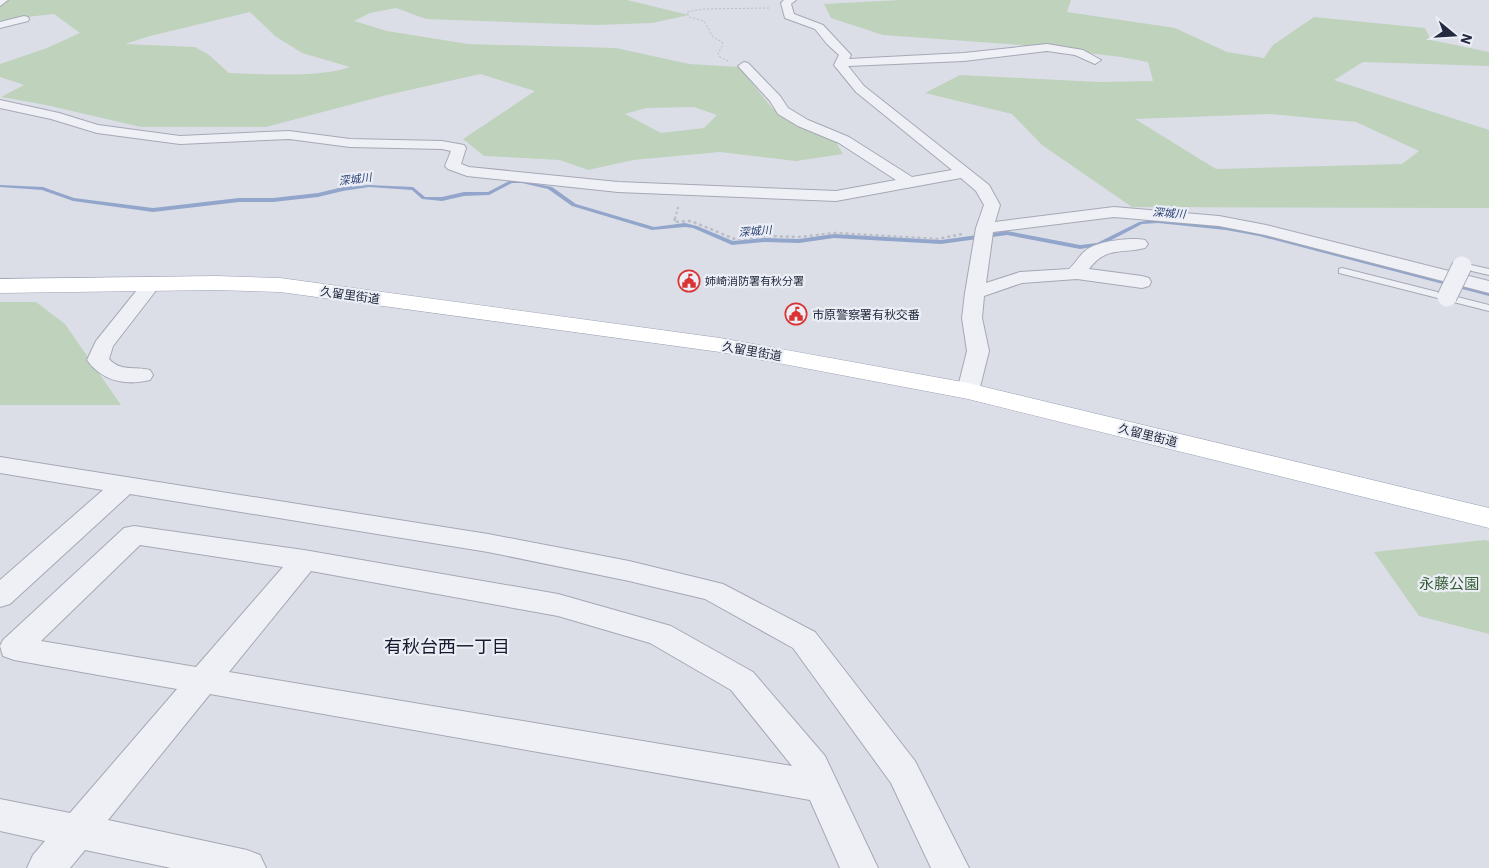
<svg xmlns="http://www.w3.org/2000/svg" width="1489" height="868" font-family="'IBM Plex Sans','Noto Sans JP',sans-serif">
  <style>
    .green { fill: #bed2bc; fill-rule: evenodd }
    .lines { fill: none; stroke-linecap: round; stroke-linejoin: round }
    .stream { fill: #92a6cc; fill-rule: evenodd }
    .service-casing { stroke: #a5a8b5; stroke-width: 2 }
    .minor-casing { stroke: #a5a8b5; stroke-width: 2 }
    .primary-casing { stroke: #9aa0b4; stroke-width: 1 }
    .path-far2 { stroke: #b9bdc6; stroke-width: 1; stroke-dasharray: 2 2; stroke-linecap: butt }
    .path-far1 { stroke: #b9bdc6; stroke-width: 2; stroke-dasharray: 2.5 2.5; stroke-linecap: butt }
    .path { stroke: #b9bdc6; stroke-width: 2.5; stroke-dasharray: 3 3; stroke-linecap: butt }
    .service { fill: #eef0f6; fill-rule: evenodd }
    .minor { fill: #eef0f6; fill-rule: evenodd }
    .primary { fill: #fff; fill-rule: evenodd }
    .minor-bridge-casing { stroke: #a5a8b5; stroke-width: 21; stroke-linecap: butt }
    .minor-bridge { stroke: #eef0f6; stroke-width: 19 }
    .labels { text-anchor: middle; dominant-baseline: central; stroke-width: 4.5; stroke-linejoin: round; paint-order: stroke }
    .far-water-label { font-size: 11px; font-style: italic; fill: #2b4276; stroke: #ebeef5 }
    .far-poi-label { font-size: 11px; fill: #242a3f; stroke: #ebeef5; text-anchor: start }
    .street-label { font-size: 12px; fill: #242a3f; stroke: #ebeef5 }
    .poi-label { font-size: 12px; fill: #242a3f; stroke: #ebeef5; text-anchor: start }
    .near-park-label { font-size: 15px; fill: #325c30; stroke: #ebeef5 }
    .near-quarter-label { font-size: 18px; fill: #171b2f; stroke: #ebeef5 }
  </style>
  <rect width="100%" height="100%" fill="#dcdee7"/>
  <path class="green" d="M0 0H627L689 15 652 23 596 25 426 19 396 8 370 13 354 21 387 31 468 44 616 48 689 64 739 67 772 108 836 142 843 154 796 161 720 152 633 160 588 170 560 160 484 156 463 139 535 91 480 74 383 96 266 127H141L46 105 1 97 24 85 0 77V64L47 48 80 33 54 14 8 19 0 22ZM250 12 275 36 302 53 350 67C320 78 261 74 229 73L209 55 195 47 125 44 150 36ZM694 107 717 115 704 128 661 133 625 114 646 108Z
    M901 0H1071L1067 12 1175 28 1227 52 1264 58 1273 45 1314 17 1425 28 1431 40 1489 52V66L1363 62 1334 80 1489 130V208L1132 207 1042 145 1012 114 925 93 960 75 1098 82 1153 81 1148 62 1121 57 1021 45 883 35 831 18 824 4ZM1269 114 1356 122 1419 151 1402 164 1216 169 1135 119Z
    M0 302H36L65 324 121 405H0Z
    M1484 540 1489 541V634L1419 616 1374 552Z"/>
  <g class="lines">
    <path class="stream" d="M509 181H522L552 187 576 204 654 227 685 223 697 226 733 241 765 238 799 239 834 234 941 240 1007 231 1080 245 1097 243 1139 222 1158 219 1226 226 1261 233 1489 292V296L1259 236 1226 230 1158 223 1142 224 1100 246 1080 249 1007 235 941 244 834 238 799 243 765 242 732 245 693 228 685 227 652 230 572 206 548 189 522 183H512L489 195 464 196 442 201 422 199 412 190 369 187 343 191 318 197 273 202H239L153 212 73 201 42 190 0 187V185L43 187 74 198 153 208 239 198H273L318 193 343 187 369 185 413 187 425 197H442L464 192H488Z"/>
    <g class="service-casing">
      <path id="service" d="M1462 263 1489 269V275L1459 268V264Z
        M1342 268 1489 305V311L1339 273V269Z"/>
    </g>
    <g class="minor-casing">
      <path id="minor" d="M0 0H8L0 6Z
        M784 0H796L791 4 794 14 823 25 851 55 849 59 964 53 1047 44 1083 50 1101 60 1095 64 1075 55 1047 51 964 61 848 66 864 86 989 185 1000 205 995 222 1114 207 1219 216 1266 225 1489 281V293L1265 235 1219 226 1114 217 993 232 986 283 1020 272 1069 269C1075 264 1079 256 1085 251 1096 241 1131 237 1145 240L1148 244 1145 248C1121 254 1106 246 1089 269L1142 276 1149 278 1151 282 1149 286 1142 288 1077 279 1022 283 984 296 982 318 989 351 979 391 976 396 968 398 960 396 957 391 967 351 962 318 965 293 976 228 984 205 976 191 961 178 836 201 618 192 467 176 448 169 445 166 451 151 442 149 350 147 289 139 180 144 97 133 51 119 0 108V100L59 113 98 125 180 136 289 131 350 139 442 141 464 145 466 148 461 164 469 167 618 182 836 191 896 180 839 143 798 126 778 114 770 101 738 66 744 62 748 63 780 96 788 108 808 120 849 137 912 177 952 170 856 92 834 65 839 55 827 44 815 29 785 18 781 3Z
        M24 16 28 17 29 19 28 21 0 28V22Z
        M152 278 159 280 161 284 113 346 109 359C121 372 134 366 150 370L153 375 150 380C125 386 102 381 87 360L96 341 145 280Z
        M0 457 488 534 629 561 723 584 815 632 915 761 969 868H931L891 783 793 648 705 599 629 581 488 552 130 494 10 604 0 607V580L103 490 0 473Z
        M134 526 304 550 558 594 671 626 753 672 825 756 878 868H840L810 800 210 694 108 820 247 850 260 855 266 868H171L85 850 70 868H27L33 855 45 841 0 831V799L70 813 177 689 14 660 3 656 0 646 3 640 124 528ZM140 545 283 567 196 667 41 641ZM311 571 558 616 650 643 731 690 792 766 229 672Z"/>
    </g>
    <g class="primary-casing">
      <path id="primary" d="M216 276 280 278 720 338 968 383 1489 508V528L968 399 720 352 280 292 216 290 0 293V279Z"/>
    </g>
    <path class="path-far2" d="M728 61 720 57 718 53 723 45 722 42 713 37 704 21 689 17 687 12 704 9 769 8"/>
    <path class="path-far1" d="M675 219 678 207"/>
    <path class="path" d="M675 218 674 222 691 221 737 240 765 236 799 237 835 233 938 239 962 234"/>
    <use href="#service" class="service"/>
    <use href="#minor" class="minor"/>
    <use href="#primary" class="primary"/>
    <g class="minor-bridge-casing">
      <path id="minor-bridge" d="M1447 297 1462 266"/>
    </g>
    <use href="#minor-bridge" class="minor-bridge"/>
  </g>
  <defs>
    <g id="civic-ring" transform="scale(1.125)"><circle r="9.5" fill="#ebeef5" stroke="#da3334" stroke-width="1.5"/><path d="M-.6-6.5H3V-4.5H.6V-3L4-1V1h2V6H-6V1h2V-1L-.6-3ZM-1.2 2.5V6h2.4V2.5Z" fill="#da3334"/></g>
  </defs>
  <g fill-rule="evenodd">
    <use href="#civic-ring" x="689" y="281"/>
    <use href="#civic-ring" x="796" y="314"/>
  </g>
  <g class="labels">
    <g class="far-water-label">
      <text transform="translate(355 179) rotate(-7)">深城川</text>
      <text transform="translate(1169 213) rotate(4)">深城川</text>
      <text transform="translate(755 231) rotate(-4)">深城川</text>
    </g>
    <g class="far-poi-label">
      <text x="705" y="281">姉崎消防署有秋分署</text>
    </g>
    <g class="street-label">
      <text transform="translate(350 295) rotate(8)">久留里街道</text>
      <text transform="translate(752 351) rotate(10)">久留里街道</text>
      <text transform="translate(1148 435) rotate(14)">久留里街道</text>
    </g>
    <g class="poi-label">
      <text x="812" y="314">市原警察署有秋交番</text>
    </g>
    <g class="near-park-label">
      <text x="1449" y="583">永藤公園</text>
    </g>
    <g class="near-quarter-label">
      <text x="447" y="646">有秋台西一丁目</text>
    </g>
  </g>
  <g transform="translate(1454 35) rotate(108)" stroke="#ebeef5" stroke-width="4" paint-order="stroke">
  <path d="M0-4L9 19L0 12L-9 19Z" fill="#242a3f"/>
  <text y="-8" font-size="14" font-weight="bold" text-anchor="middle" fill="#242a3f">N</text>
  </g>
</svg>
